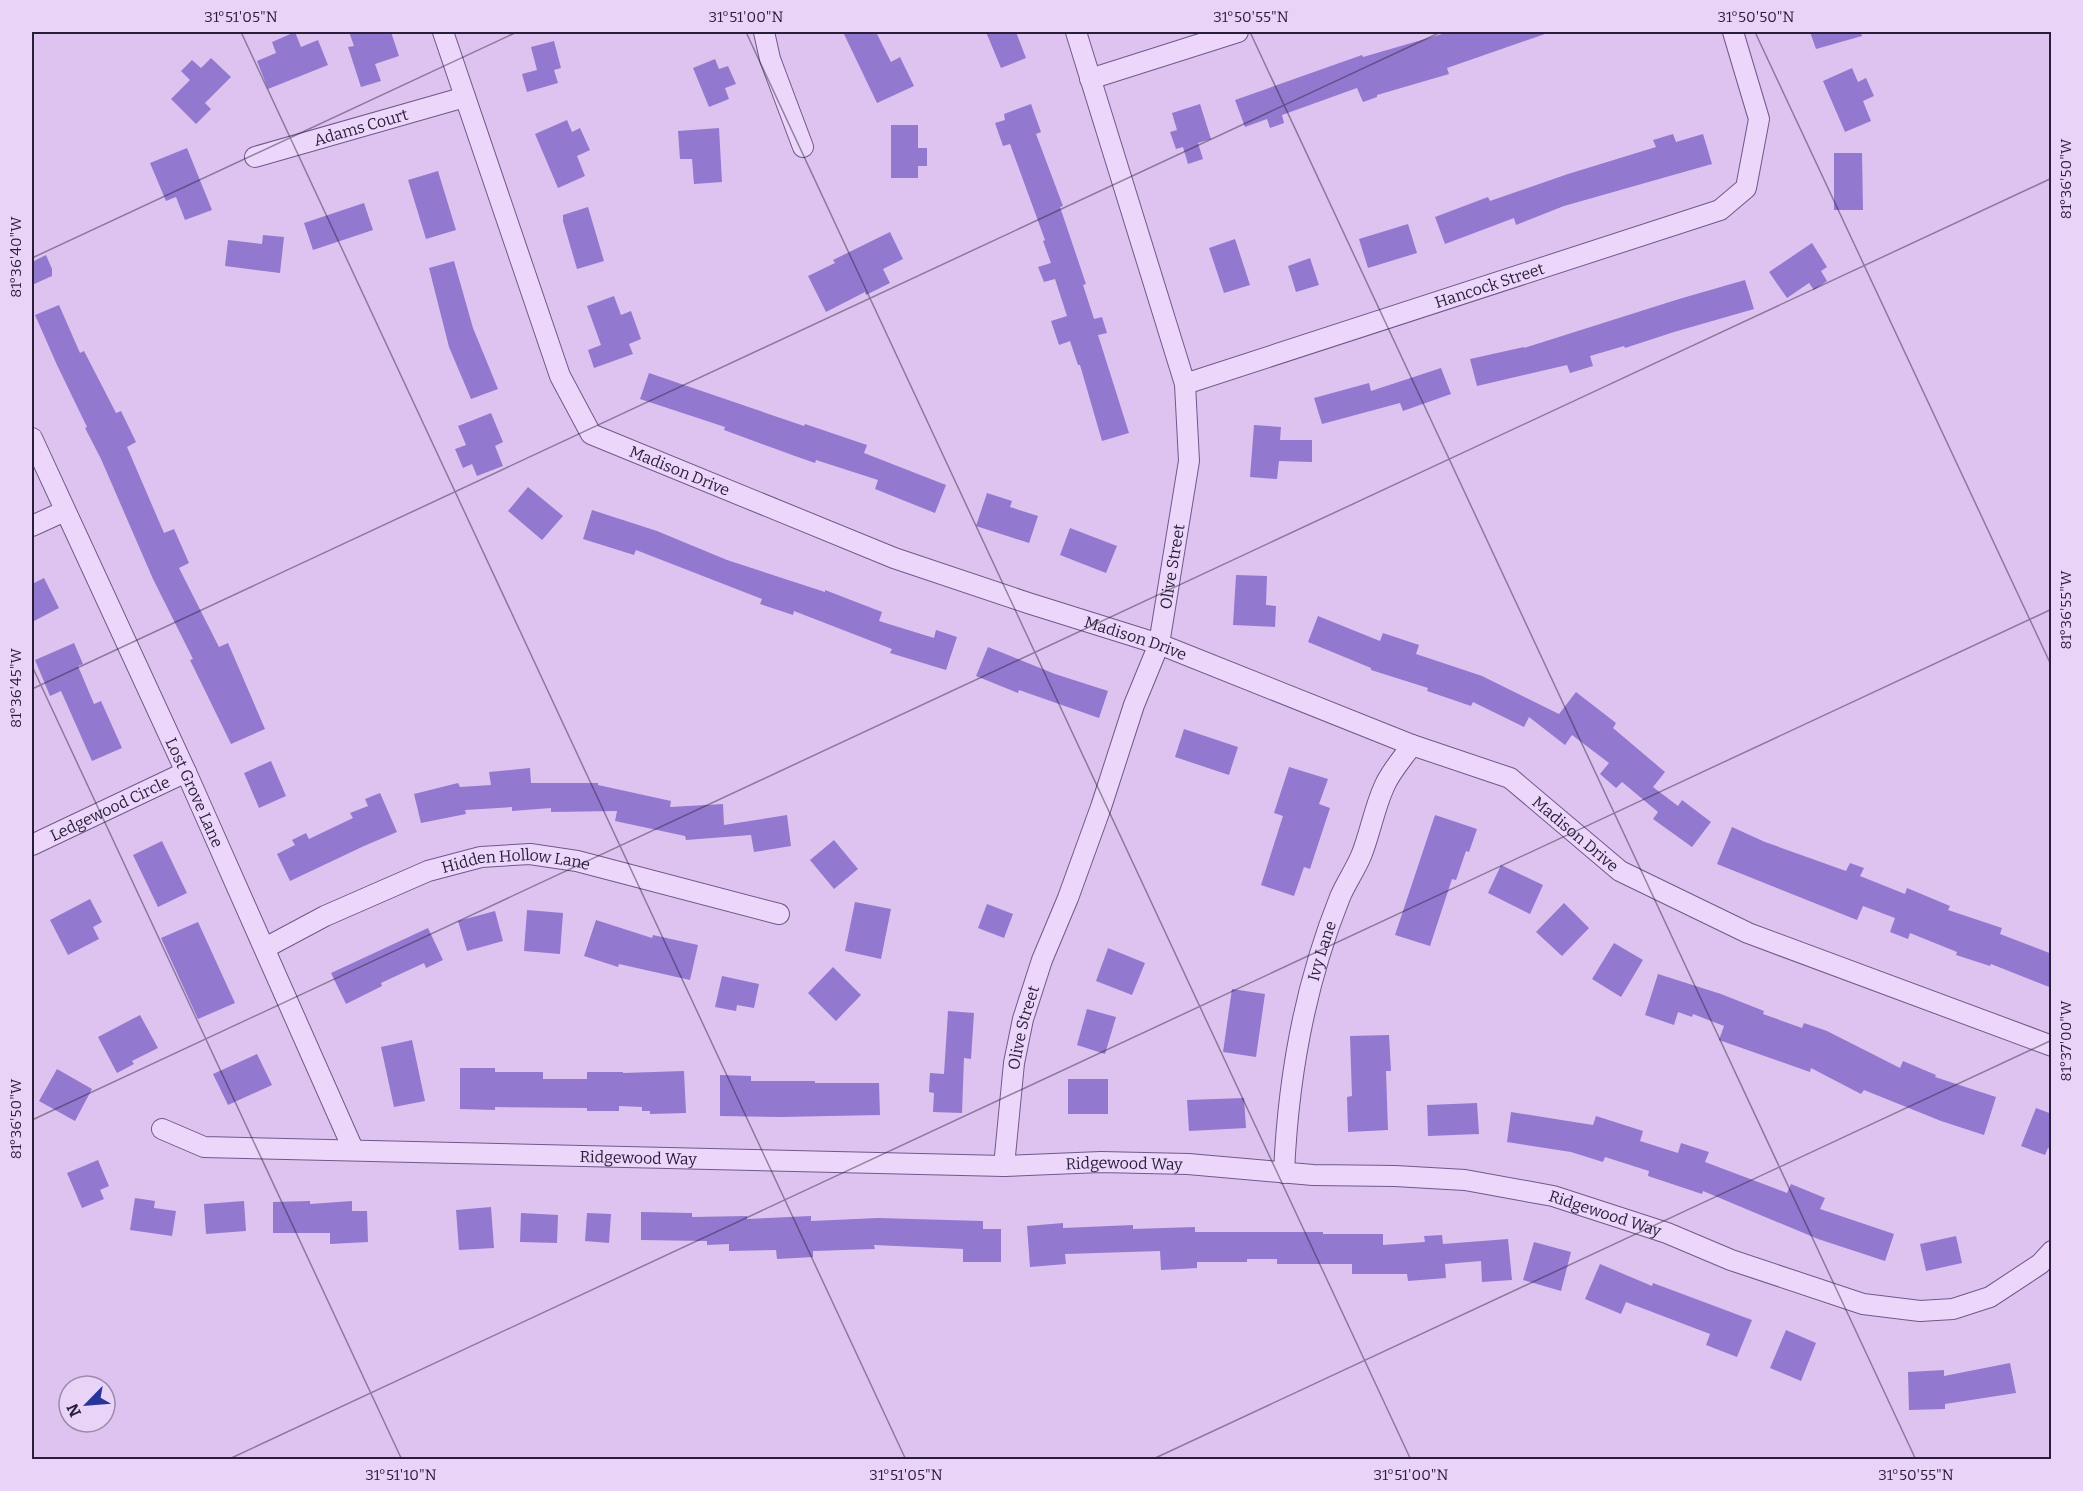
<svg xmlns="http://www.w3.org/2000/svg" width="2083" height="1491" font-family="Bitter,serif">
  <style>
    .building { fill: #9378cf }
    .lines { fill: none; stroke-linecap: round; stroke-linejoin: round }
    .street-casing { stroke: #6e598b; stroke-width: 22 }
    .street { stroke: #ecd7fa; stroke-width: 20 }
    .ticks { fill: none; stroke: #291e3a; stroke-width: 1.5; stroke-opacity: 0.45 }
    .labels { text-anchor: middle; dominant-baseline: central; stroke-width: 5; stroke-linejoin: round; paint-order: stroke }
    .street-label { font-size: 16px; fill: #291e3a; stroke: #e9d3f7 }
    .neatline { fill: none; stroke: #291e3a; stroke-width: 2 }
    .ticks-label { font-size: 15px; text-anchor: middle; fill: #291e3a }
  </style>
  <rect width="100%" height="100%" fill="#dec3f0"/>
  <path class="building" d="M295 32 301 47 318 40 328 65 268 89 257 61 276 53 272 42Z
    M349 32H391L399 56 375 64 381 81 361 87 348 47 354 46Z
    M843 32H876L891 62 900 57 914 86 877 103Z
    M986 32H1016L1026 58 1001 68Z
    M1449 32H1545V34L1447 68 1449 74 1377 95V97L1363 102 1357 88 1282 115 1284 123 1270 128 1267 119 1245 127 1235 100 1362 55 1363 57Z
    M1810 32H1861L1862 36 1816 49Z
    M554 41 561 68 554 70 558 83 527 92 522 74 537 70 531 47Z
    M211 58 231 77 205 103 211 109 196 124 171 99 190 80 181 71 192 60 201 68Z
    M715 59 719 69 728 66 736 84 725 88 729 99 709 107 693 68Z
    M1852 68 1858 82 1866 78 1874 96 1863 101 1871 121 1845 132 1823 81Z
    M1031 104 1041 132 1036 134 1063 206 1060 207 1086 284 1083 285 1094 319 1102 317 1107 333 1098 335 1129 433 1102 441 1080 365H1078L1070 341 1059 345 1051 321 1067 316 1055 279 1044 282 1038 267 1051 263 1043 241 1045 240 1010 144 1003 146 995 123 1005 120 1004 114Z
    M1200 104 1211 139 1198 143 1203 159 1188 164 1183 147 1176 149 1170 132 1177 130 1172 113Z
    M567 120 572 132 580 128 590 150 577 156 585 176 558 188 535 134Z
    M891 125H918V148H927V166H918V178H891Z
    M719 128 722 182 694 184 692 159H680L678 131Z
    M1673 134 1676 142 1703 134 1712 164 1564 206 1516 225 1514 218 1445 244 1435 217 1488 197 1490 201 1568 174 1656 147 1653 140Z
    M187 148 212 210 185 220 176 197 166 201 150 163Z
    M1834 153H1862L1863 210H1834Z
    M438 171 456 230 426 239 408 180Z
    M364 203 373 230 313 250 304 223Z
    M588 207 604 261 577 269 563 221V215Z
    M1408 224 1417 253 1368 268 1359 239Z
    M890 232 903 259 883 269 890 283 866 295 865 292 826 312 808 276 835 263 833 260Z
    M263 235 284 237 280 273 225 266 228 240 262 244Z
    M1235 239 1250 285 1224 293 1209 248Z
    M1812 243 1827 267 1821 271 1827 281 1814 290 1809 283 1787 298 1769 272Z
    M46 255 52 269V276L32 285V262Z
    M1310 258 1319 285 1296 292 1288 266Z
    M454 261 473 328 498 389 471 399 449 347 429 268Z
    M1745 280 1754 309 1674 332 1625 348 1624 346 1590 356 1593 366 1570 373 1567 365 1477 386 1470 359 1524 347V348L1679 299Z
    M614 296 621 315 631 311 641 339 629 344 633 354 594 368 588 350 601 345 587 306Z
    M59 305 80 353 84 351 116 413 121 411 136 442 127 447 164 533 174 529 189 563 179 568 219 647 228 643 265 729 231 744 190 660 193 659 153 579 101 459 85 428 87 427 57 365 35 315Z
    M1441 368 1451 394 1403 411 1400 403 1322 424 1314 398 1369 383 1371 391Z
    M649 373 804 426 805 424 867 445 864 453 946 485 935 513 875 489 878 480 816 460 815 463 795 456 724 430 725 427 640 399Z
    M491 413 503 442 495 446 503 466 477 476 472 464 463 468 455 449 466 445 458 426Z
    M1254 425 1281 427 1280 440H1312V462L1279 461 1277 479 1250 477Z
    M528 487 563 516 542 540 508 511Z
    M987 493 1012 501 1010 507 1038 516 1029 543 976 526Z
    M592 510 657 531 727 560 825 592V590L882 612 879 621 934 638 936 630 957 637 946 670 890 653 892 649 794 611 793 615 760 604 762 599 636 550 634 555 583 539Z
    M1070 528 1117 546 1106 573 1060 555Z
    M1236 575 1267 576 1266 605 1276 606 1275 627 1233 625Z
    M44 578 59 608 32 622V584Z
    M1318 616 1380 641 1383 633 1419 645 1416 654 1482 676 1559 714 1576 692 1616 723 1613 728 1665 772 1653 787 1678 806 1682 800 1711 822 1692 847 1653 819 1658 812 1622 782 1616 788 1600 774 1609 763 1572 735 1565 745 1529 717 1524 727 1473 702 1471 706 1427 691 1428 688 1371 670V668L1308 642Z
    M74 643 83 664 78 666 94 704 101 701 122 748 92 761 61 691 50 696 35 660Z
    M988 647 1055 674 1108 691 1099 718 1019 690 1018 693 976 676Z
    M1184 729 1238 747 1229 775 1175 757Z
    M271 761 286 796 259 808 244 773Z
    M1289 767 1328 779 1319 804 1330 808 1310 869 1304 867 1294 896 1261 885 1283 816 1274 813Z
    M530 768 531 783H598V785L671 801 670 807 723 804 724 825 787 815 791 846 754 852 751 835 686 840 685 836 615 821 617 811 551 812V808L512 811V807L465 810 466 814 421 823 414 794 458 783 460 787 491 785 489 772Z
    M380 793 397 832 364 846 290 881 277 854 295 845 292 840 306 833 309 839 353 818 350 813 368 806 365 799Z
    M1435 815 1477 829 1469 852 1466 851 1456 880 1452 879 1430 946 1395 935Z
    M1732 827 1765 842 1846 871 1850 863 1864 868 1860 876 1905 894 1907 888 1950 906 1948 910 2002 928 2000 934 2052 954V988L1991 964 1990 966 1956 955 1957 952 1910 933 1908 939 1890 932 1895 918 1863 906 1857 920 1717 864Z
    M834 840 858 869 834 889 810 860Z
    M162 841 187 893 158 907 133 855Z
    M1501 865 1543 885 1530 914 1488 893Z
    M90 899 102 922 93 927 99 939 68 955 50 920Z
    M855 902 891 909 881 959 845 951Z
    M1564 903 1589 928 1562 956 1536 932Z
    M987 904 1013 914 1004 938 978 928Z
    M527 910 563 913 560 954 524 951Z
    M495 911 503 941 467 951 458 921Z
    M596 920 652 938 653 935 698 945 690 980 619 964 618 967 584 956Z
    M198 922 235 1003 198 1019 161 938Z
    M428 928 443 960 426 968 424 963 381 983 382 986 346 1004 331 973Z
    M1614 943 1643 960 1621 997 1592 979Z
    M1108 948 1145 963 1132 995 1096 981Z
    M833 967 861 995 836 1021 808 993Z
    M1658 974 1721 994 1764 1011 1763 1014 1802 1028 1804 1023 1827 1031 1900 1068 1903 1061 1936 1075 1935 1077 1996 1097 1984 1135 1941 1121 1864 1090 1861 1094 1811 1068 1810 1072 1719 1040 1724 1026 1693 1014 1692 1017 1678 1012 1674 1025 1645 1015Z
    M722 976 759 984 754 1008 737 1005 736 1011 715 1007Z
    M1232 989 1265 994 1256 1057 1223 1052Z
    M1087 1009 1116 1017 1105 1054 1077 1045Z
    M948 1011 974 1013 971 1059 964 1058 962 1113 933 1112 934 1093 929 1092 930 1073 944 1074Z
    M140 1015 158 1048 132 1061 134 1064 117 1073 98 1037Z
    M1389 1035 1391 1071H1386L1388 1130 1348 1132 1347 1097 1352 1096 1350 1036Z
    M412 1040 425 1101 394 1107 381 1047Z
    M257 1054 272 1085 228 1105 213 1074Z
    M460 1068H495V1072H543V1079H587V1072H623V1073L684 1071 686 1113 650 1114V1111H642V1107L619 1106V1111H587V1108L495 1107V1110L460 1109Z
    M57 1069 92 1089 75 1121 39 1101Z
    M720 1075 751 1076V1081H815V1083H879L880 1115 780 1117 720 1116Z
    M1068 1079H1108V1114H1068Z
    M1244 1098 1246 1128 1189 1131 1187 1100Z
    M1477 1103 1479 1134 1428 1136 1427 1105Z
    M2036 1108 2052 1114V1150L2048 1148 2045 1155 2021 1146Z
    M1511 1112 1593 1125 1596 1116 1643 1131 1640 1141 1678 1153 1681 1143 1709 1152 1705 1162 1787 1193 1791 1184 1825 1198 1820 1209 1894 1234 1885 1261 1818 1239 1703 1191 1702 1194 1648 1176 1649 1171 1605 1157 1603 1162 1571 1152 1507 1142Z
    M98 1160 109 1186 100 1190 104 1199 82 1208 67 1173Z
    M135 1198 155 1201 154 1208 176 1211 172 1236 130 1230Z
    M244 1201 246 1231 206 1234 204 1204Z
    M310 1201V1204L352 1201V1211H367L368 1242 330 1244V1233H273V1202Z
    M491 1207 494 1248 459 1250 456 1210Z
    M641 1212 692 1213V1217L747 1216V1219L811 1216V1221L878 1218 983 1221V1229H1001V1262H963V1249L874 1245 875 1249 813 1251V1257L777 1259 776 1250 729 1251V1244L707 1245V1241L641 1240Z
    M521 1213 558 1215 557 1243 520 1242Z
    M587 1213 611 1214 609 1243 585 1241Z
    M1063 1223V1228L1133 1225V1229L1195 1227V1232H1323V1234H1383V1245L1425 1242 1424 1236 1442 1235 1443 1244 1508 1239 1512 1280 1482 1282 1481 1261 1445 1264 1446 1278 1408 1281 1407 1274H1352V1264H1277V1259H1247V1262H1197V1268L1161 1270 1160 1251 1065 1254 1066 1264 1030 1267 1027 1226Z
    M1956 1236 1962 1263 1926 1271 1920 1244Z
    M1534 1242 1571 1252 1561 1291 1523 1280Z
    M1600 1264 1652 1286 1653 1283 1752 1320 1737 1357 1706 1345 1710 1334 1626 1302 1621 1314 1585 1299Z
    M1786 1330 1816 1343 1801 1381 1770 1368Z
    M2010 1363 2016 1393 1945 1404V1409L1909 1410 1908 1372 1944 1370V1376Z"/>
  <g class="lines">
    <g class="street-casing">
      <g id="street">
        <path id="s1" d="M443 32 560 376 591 434 894 558 1028 603 1159 644 1412 745 1510 778 1620 871 1748 933 2052 1046"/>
        <path d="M764 32 770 59 803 147"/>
        <path d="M1090 79 1238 32"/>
        <path id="s2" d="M255 157 465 97"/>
        <path id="s3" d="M1185 384 1720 210 1746 188 1759 119 1733 32"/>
        <path id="s4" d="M32 438 186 772 353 1149"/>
        <path d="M32 526 65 511"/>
        <path id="s5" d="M32 845 186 772"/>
        <path id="s6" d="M265 948 325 916 428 871 481 857 530 854 577 861 779 914"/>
        <path id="s7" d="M162 1129 204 1147 1004 1166 1101 1162 1188 1164 1313 1175 1395 1176 1465 1180 1553 1196 1667 1233 1731 1260 1863 1304 1920 1311 1953 1309 1990 1297 2040 1264 2052 1251"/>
        <path id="s8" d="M1004 1166 1014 1063 1023 1019 1042 960 1068 898 1101 807 1134 705 1159 644 1189 461 1185 384 1076 32"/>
        <path id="s9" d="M1284 1173C1288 1079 1305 984 1340 897 1346 883 1355 870 1361 856 1370 834 1374 809 1384 787 1390 772 1403 758 1412 745"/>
      </g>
    </g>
    <use href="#street" class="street"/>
  </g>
  <path class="ticks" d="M241 32 906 1460M746 32 1411 1460M1250 32 1916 1460M1755 32 2052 667M32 258 517 32M32 666 402 1460M32 689 1441 32M32 1120 2052 178M227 1460 2052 609M1151 1460 2052 1040"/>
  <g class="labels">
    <g class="street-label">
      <text stroke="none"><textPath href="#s2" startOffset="110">Adams Court</textPath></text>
      <text stroke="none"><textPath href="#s3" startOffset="320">Hancock Street</textPath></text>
      <text stroke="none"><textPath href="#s1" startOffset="525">Madison Drive</textPath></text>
      <text stroke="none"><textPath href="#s8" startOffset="626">Olive Street</textPath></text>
      <text stroke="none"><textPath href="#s1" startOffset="1011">Madison Drive</textPath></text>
      <text stroke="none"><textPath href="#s4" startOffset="390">Lost Grove Lane</textPath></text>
      <text stroke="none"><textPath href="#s5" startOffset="86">Ledgewood Circle</textPath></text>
      <text stroke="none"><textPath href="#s1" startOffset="1497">Madison Drive</textPath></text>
      <text stroke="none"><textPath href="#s6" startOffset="270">Hidden Hollow Lane</textPath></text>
      <text stroke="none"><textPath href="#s9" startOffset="226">Ivy Lane</textPath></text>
      <text stroke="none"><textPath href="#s8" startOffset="140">Olive Street</textPath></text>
      <text stroke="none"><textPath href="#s7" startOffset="480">Ridgewood Way</textPath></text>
      <text stroke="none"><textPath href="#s7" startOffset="966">Ridgewood Way</textPath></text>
      <text stroke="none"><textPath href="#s7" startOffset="1452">Ridgewood Way</textPath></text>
    </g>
  </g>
  <rect width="2083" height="1491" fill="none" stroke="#e9d3f7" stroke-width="66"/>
  <g transform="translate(87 1404) rotate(245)"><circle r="28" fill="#e9d3f7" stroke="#9c8bab" stroke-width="1.5"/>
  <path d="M0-4.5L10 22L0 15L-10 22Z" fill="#27349c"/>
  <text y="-9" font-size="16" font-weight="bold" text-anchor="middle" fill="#291e3a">N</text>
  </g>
  <rect x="33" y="33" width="2017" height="1425" class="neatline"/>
  <g class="ticks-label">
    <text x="241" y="22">31°51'05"N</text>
    <text x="746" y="22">31°51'00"N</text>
    <text x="1251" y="22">31°50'55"N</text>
    <text x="1756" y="22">31°50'50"N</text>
    <text transform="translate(2066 179) rotate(-90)" y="5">81°36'50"W</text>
    <text transform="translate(16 257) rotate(-90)" y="5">81°36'40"W</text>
    <text transform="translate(2066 610) rotate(-90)" y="5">81°36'55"W</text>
    <text transform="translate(16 688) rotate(-90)" y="5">81°36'45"W</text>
    <text transform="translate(2066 1041) rotate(-90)" y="5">81°37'00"W</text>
    <text transform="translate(16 1119) rotate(-90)" y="5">81°36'50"W</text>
    <text x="401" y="1480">31°51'10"N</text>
    <text x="906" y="1480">31°51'05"N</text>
    <text x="1411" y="1480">31°51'00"N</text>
    <text x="1916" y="1480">31°50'55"N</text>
  </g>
</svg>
